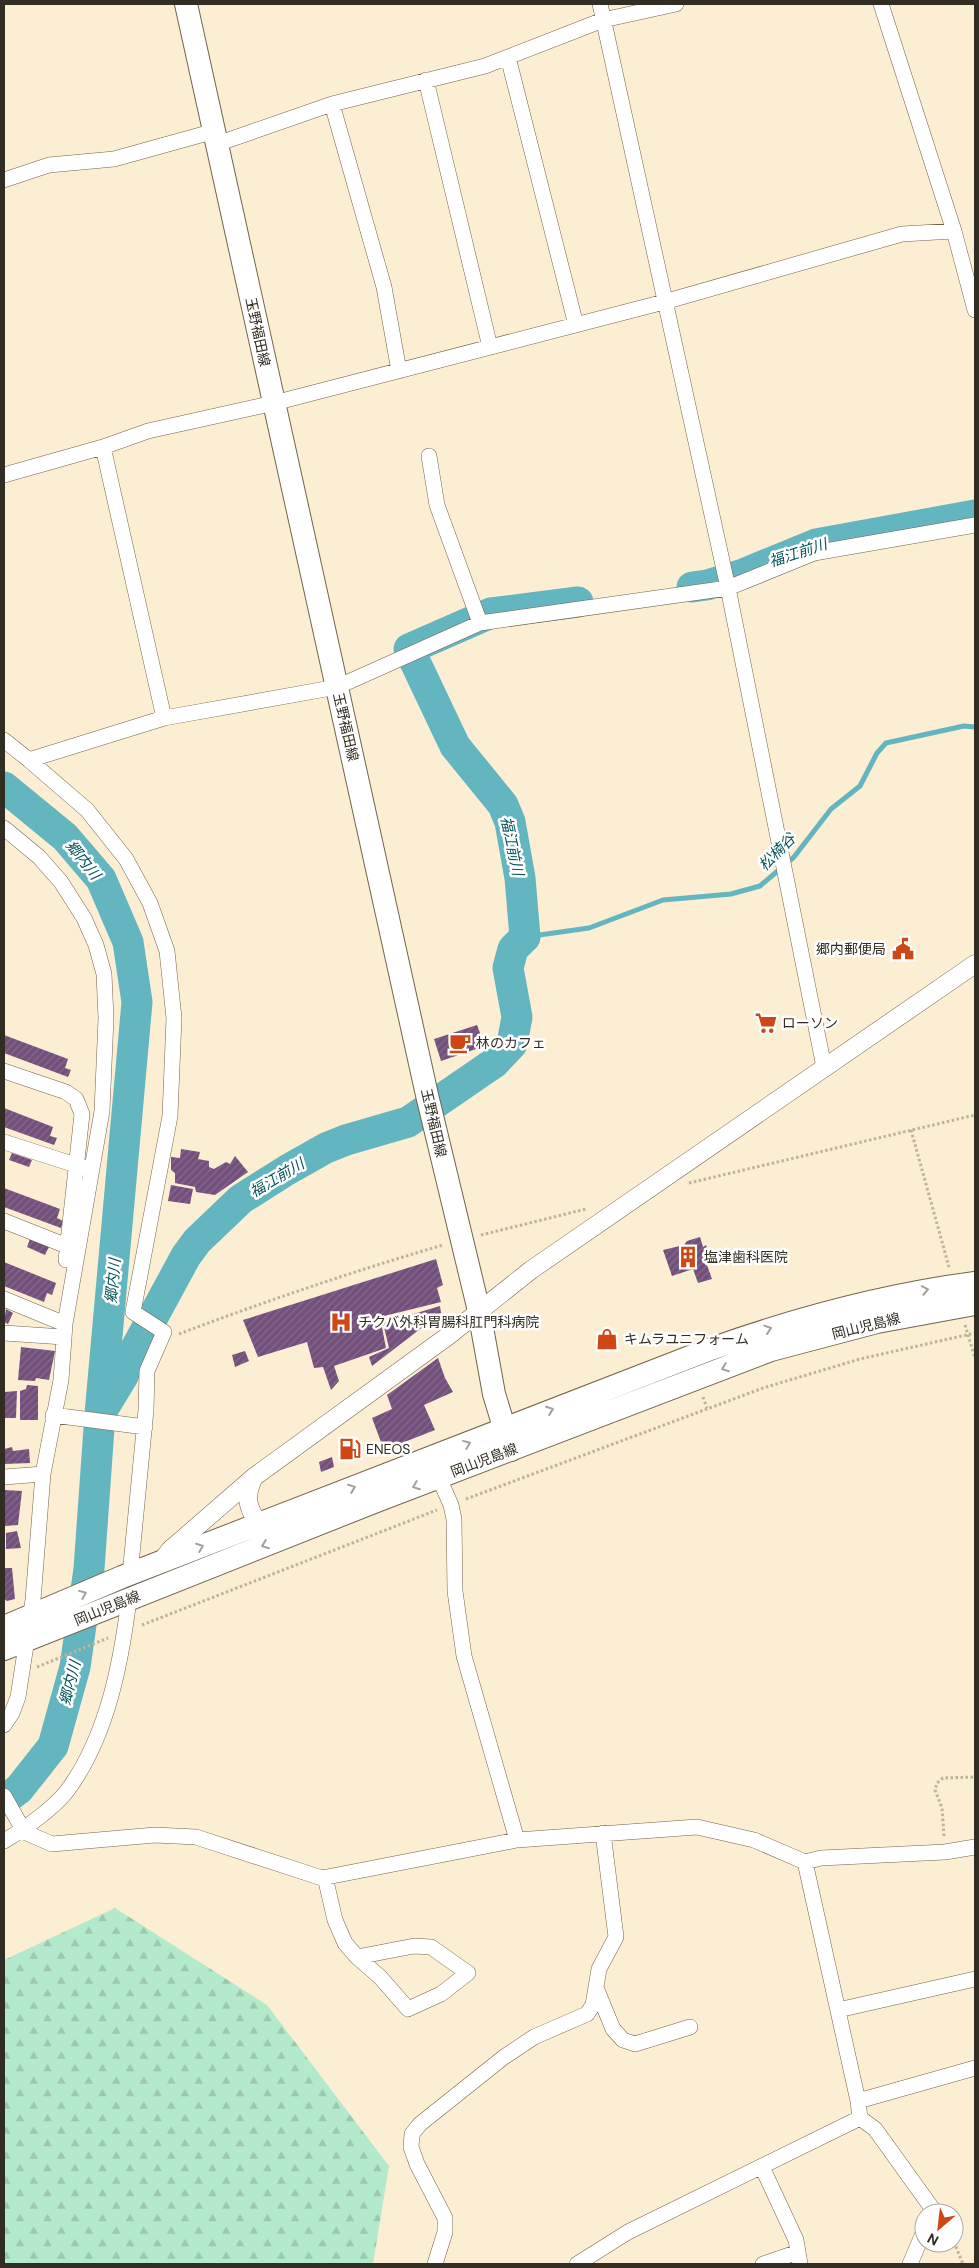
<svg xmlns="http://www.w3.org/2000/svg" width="979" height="2268" font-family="'DM Sans','Noto Sans JP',sans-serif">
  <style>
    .forest { fill: url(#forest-firs) }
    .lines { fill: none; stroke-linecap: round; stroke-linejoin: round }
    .stream { stroke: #63b6c0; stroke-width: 5 }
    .river { stroke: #63b6c0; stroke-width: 31 }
    .building { fill: url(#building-hatch) }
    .minor-casing { stroke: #71644c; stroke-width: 16 }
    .tertiary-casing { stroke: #71644c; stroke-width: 19 }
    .primary-casing { stroke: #71644c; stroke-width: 24 }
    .path { stroke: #bdb29b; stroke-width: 3; stroke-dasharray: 2.5 2.5; stroke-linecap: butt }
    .minor { stroke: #fff; stroke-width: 15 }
    .tertiary { stroke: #fff; stroke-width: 18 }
    .primary { stroke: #fff; stroke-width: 22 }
    .oneway { stroke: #a3a09c }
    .labels { text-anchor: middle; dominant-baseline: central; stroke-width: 5; stroke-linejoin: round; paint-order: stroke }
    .street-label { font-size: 14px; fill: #322d22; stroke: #fff }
    .poi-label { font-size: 14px; fill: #322d22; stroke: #fff; text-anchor: start }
    .water-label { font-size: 15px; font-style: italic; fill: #05535a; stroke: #fff }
  </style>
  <defs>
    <pattern id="forest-firs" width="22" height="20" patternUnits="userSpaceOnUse" patternTransform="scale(1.25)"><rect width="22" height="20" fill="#b4eacc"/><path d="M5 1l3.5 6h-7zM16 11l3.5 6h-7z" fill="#9bc9af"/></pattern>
    <pattern id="building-hatch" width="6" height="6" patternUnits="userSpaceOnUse" patternTransform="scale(1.25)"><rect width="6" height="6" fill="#734f7c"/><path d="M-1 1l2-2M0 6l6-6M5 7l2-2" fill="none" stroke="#876b8c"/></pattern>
  </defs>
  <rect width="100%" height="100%" fill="#fceed2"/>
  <path class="forest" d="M115 1908 267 2005 389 2166 373 2264H4V1960Z"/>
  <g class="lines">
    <path class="stream" d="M525 937 589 928 663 900 731 894 760 886 794 857 831 809 860 786 877 753 886 743 964 726 975 727"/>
    <path class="river" d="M692 587 707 585 743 574 816 544 975 515
      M4 787 65 837 101 879 128 942 137 1002 100 1414 89 1569 75 1667 53 1746 19 1789 4 1800
      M100 1414 123 1376 129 1361 186 1256 197 1241 241 1199 287 1170 326 1148 346 1140 408 1122 494 1063 512 1044 517 1017 508 968 513 949 525 937 520 878 510 822 503 805 455 746 409 649 491 613 578 602"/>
  </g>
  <path class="building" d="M477 1025 485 1046 441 1061 434 1039Z
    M4 1035 68 1059 65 1068 71 1070 68 1077 4 1053Z
    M4 1108 53 1127 50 1136 57 1138 54 1145 4 1127Z
    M181 1149 200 1152 198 1159 209 1161V1167L214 1169 226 1162 230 1164 235 1156 248 1172 215 1195 196 1192 195 1187 175 1183V1173L171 1170V1157L180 1158Z
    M12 1153 32 1160 29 1167 9 1160Z
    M171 1185 193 1189 190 1204 168 1201Z
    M4 1188 60 1209 57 1218 63 1221 61 1228 4 1207Z
    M700 1237 703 1247 706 1245 712 1263 707 1265 712 1279 698 1283 693 1269 672 1276 663 1250 684 1245 687 1241Z
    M30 1239 49 1247 45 1255 27 1247Z
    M436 1259 443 1285 437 1288 441 1302 380 1317 386 1348 334 1366 339 1381 331 1390 323 1367 314 1368 307 1342 258 1357 243 1320Z
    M4 1262 56 1283 52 1295 47 1293 44 1302 4 1286Z
    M440 1306 441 1313 372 1366 369 1357 389 1348 383 1323Z
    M6 1309 13 1313 8 1324 4 1322Z
    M21 1347 55 1351 49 1380 36 1378 35 1381 18 1380Z
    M245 1351 249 1361 235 1367 232 1355Z
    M438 1358 445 1378 453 1392 424 1405 435 1430 384 1450 372 1418 392 1409 387 1395Z
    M27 1385 38 1386V1420H20V1391L26 1389Z
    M17 1391 16 1418H4V1392Z
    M12 1447 13 1451 29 1449 30 1463 4 1464V1449Z
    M332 1457 334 1467 321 1472 319 1462Z
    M4 1490 22 1491 18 1525 5 1526Z
    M17 1531 21 1548 6 1549V1533Z
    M4 1568H12L15 1599 7 1601 4 1599Z"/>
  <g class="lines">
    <g class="minor-casing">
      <path id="minor" d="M600 4 728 588 824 1067
        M881 4 954 231 975 310
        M508 57 576 325
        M426 80 490 347
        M332 104 384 287 399 371
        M217 144 332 104 485 66 603 20 676 4
        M4 180 49 165 114 159 215 131
        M103 447 164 718
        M429 456 437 505 480 623
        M4 475 103 447 148 431 274 403 664 302 902 234 954 231
        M4 740 29 760 164 718 337 687 480 623 728 588 814 553 975 525
        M29 760 87 810 126 859 150 903 167 951 174 1018 170 1116 133 1312 164 1332 147 1371 146 1410 130 1575
        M4 828 39 857 61 882 84 918 96 945 104 974 106 1018 102 1111 65 1324 61 1380 43 1474 33 1600 18 1697 12 1713 4 1725
        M4 1071 66 1092 76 1099 82 1114 66 1260
        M4 1142 85 1168
        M4 1221 77 1250
        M4 1299 65 1324
        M4 1333 64 1337
        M53 1415 145 1427
        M4 1477 43 1474
        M439 1478 451 1505 454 1519 455 1591 464 1656 517 1840
        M4 1796 21 1826 22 1831
        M22 1831 52 1844 155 1835 196 1837 322 1878 517 1840 697 1827 754 1840 805 1862 821 1858 945 1852 975 1847
        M4 1841C23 1830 54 1808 67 1791 107 1737 121 1664 129 1599
        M805 1862 858 2101 860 2118 875 2129 934 2211 933 2213
        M325 1877 335 1920 345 1943 357 1957 380 1977 408 2009 441 1994 468 1973 431 1947 414 1946 357 1957
        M597 1990 613 2029 623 2040 635 2044 690 2027
        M838 2010 975 1979
        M858 2101 975 2068
        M762 2167 796 2240 800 2264
        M435 2264 445 2232V2218L417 2164 411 2147 412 2134 420 2124 504 2057 534 2037 587 2014 593 2005 599 1969 616 1937 603 1833
        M577 2264 628 2232 860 2118
        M763 2264 798 2252
        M910 2264 924 2231"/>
    </g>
    <g class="tertiary-casing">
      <path id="tertiary" d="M254 1477C245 1495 246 1508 260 1524
        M161 1562 170 1550 254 1477 448 1336 531 1270 975 964"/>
    </g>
    <g class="primary-casing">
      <path id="primary" d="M186 4 427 1095 479 1311 494 1394 511 1450
        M4 1627 122 1577 708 1350C795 1319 883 1295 975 1283
        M4 1649 379 1500 771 1350 877 1322 975 1304"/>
    </g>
    <path class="path" d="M911 1130 949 1267
      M689 1183 975 1115
      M481 1235 586 1209
      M965 1325 975 1358
      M179 1334C266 1301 354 1271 443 1245
      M703 1397 707 1408
      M466 1499 763 1388 860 1359 975 1333
      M142 1625 437 1510
      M37 1667 108 1638
      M944 1836 942 1808 935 1790 937 1783 943 1778 975 1777
      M954 2242 963 2264"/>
    <use href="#minor" class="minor"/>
    <use href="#tertiary" class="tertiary"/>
    <use href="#primary" class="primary"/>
  </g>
  <defs><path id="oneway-chevron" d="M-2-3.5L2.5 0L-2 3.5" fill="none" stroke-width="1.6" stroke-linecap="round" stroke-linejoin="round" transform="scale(1.25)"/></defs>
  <g class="oneway">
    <use href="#oneway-chevron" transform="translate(925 1290) rotate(-11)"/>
    <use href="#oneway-chevron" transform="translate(768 1329) rotate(-19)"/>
    <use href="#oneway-chevron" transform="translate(725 1368) rotate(159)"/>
    <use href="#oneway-chevron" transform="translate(550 1410) rotate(-21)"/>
    <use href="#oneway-chevron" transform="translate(467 1444) rotate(-22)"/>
    <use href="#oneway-chevron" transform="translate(416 1486) rotate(159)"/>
    <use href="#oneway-chevron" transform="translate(352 1488) rotate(-21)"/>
    <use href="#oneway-chevron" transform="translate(265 1545) rotate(159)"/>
    <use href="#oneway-chevron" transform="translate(200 1547) rotate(-21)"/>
    <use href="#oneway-chevron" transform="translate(83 1594) rotate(-22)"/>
  </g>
  <defs>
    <g id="civic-bare" transform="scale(1.725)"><path d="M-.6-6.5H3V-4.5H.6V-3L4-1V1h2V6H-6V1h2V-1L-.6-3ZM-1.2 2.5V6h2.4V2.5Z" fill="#ce4714" stroke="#fff" stroke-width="2.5" paint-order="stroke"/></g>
    <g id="supermarket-bare" transform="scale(1.725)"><path d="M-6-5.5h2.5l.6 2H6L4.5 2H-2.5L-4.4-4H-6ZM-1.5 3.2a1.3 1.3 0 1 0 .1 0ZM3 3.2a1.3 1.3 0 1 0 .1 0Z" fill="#ce4714" stroke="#fff" stroke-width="2.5" paint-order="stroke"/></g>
    <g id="cafe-bare" transform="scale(1.725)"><path d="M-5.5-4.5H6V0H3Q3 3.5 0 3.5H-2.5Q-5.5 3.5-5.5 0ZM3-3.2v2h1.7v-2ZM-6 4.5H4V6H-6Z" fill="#ce4714" stroke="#fff" stroke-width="2.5" paint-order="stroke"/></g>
    <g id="building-bare" transform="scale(1.725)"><path d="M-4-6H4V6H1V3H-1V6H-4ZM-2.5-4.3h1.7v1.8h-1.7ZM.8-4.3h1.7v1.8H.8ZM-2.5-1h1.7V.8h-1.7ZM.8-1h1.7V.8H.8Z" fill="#ce4714" stroke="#fff" stroke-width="2.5" paint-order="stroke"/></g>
    <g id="hospital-bare" transform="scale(1.725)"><path d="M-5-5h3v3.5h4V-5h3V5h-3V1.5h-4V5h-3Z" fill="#ce4714" stroke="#fff" stroke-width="2.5" paint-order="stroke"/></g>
    <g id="shop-bare" transform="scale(1.725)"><path d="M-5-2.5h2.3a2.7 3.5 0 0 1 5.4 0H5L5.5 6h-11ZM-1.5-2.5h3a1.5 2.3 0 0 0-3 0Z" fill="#ce4714" stroke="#fff" stroke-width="2.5" paint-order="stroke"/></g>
    <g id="fuel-bare" transform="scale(1.725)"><path d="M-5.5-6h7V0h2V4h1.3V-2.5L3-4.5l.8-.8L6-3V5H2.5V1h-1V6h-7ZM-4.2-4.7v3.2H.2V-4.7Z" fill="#ce4714" stroke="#fff" stroke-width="2.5" paint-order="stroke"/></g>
  </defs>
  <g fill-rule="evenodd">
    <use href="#civic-bare" x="903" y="949"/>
    <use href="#supermarket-bare" x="766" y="1023"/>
    <use href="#cafe-bare" x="460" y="1043"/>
    <use href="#building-bare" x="688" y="1257"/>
    <use href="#hospital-bare" x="341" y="1322"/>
    <use href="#shop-bare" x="607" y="1339"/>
    <use href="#fuel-bare" x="350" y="1449"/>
  </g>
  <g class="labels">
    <g class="street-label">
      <text transform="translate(258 332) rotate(78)">玉野福田線</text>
      <text transform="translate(346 727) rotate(77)">玉野福田線</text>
      <text transform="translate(434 1123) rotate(77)">玉野福田線</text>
      <text transform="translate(866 1326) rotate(-14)">岡山児島線</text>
      <text transform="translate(484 1460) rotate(-21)">岡山児島線</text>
      <text transform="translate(107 1608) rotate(-22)">岡山児島線</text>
    </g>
    <g class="poi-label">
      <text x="886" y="949" text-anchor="end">郷内郵便局</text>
      <text x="782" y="1023">ローソン</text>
      <text x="476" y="1043">林のカフェ</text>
      <text x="704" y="1257">塩津歯科医院</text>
      <text x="358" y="1322">チクバ外科胃腸科肛門科病院</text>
      <text x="624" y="1339">キムラユニフォーム</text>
      <text x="366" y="1449">ENEOS</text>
    </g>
    <g class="water-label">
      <text transform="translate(798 553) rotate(-18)">福江前川</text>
      <text transform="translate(512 846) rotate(78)">福江前川</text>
      <text transform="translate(777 852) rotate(-45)">松楠谷</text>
      <text transform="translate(83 860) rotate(51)">郷内川</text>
      <text transform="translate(277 1178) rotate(-31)">福江前川</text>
      <text transform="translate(113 1281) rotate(-85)">郷内川</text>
      <text transform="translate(70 1683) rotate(-76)">郷内川</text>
    </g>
  </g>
  <rect width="979" height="2268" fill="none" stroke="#322d22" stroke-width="10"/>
  <g transform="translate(939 2228) rotate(208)"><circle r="24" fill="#ffffff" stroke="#adaba7"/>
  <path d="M0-4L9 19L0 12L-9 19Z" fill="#ce4714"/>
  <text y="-8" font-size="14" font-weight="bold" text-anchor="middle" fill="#322d22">N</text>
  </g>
</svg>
